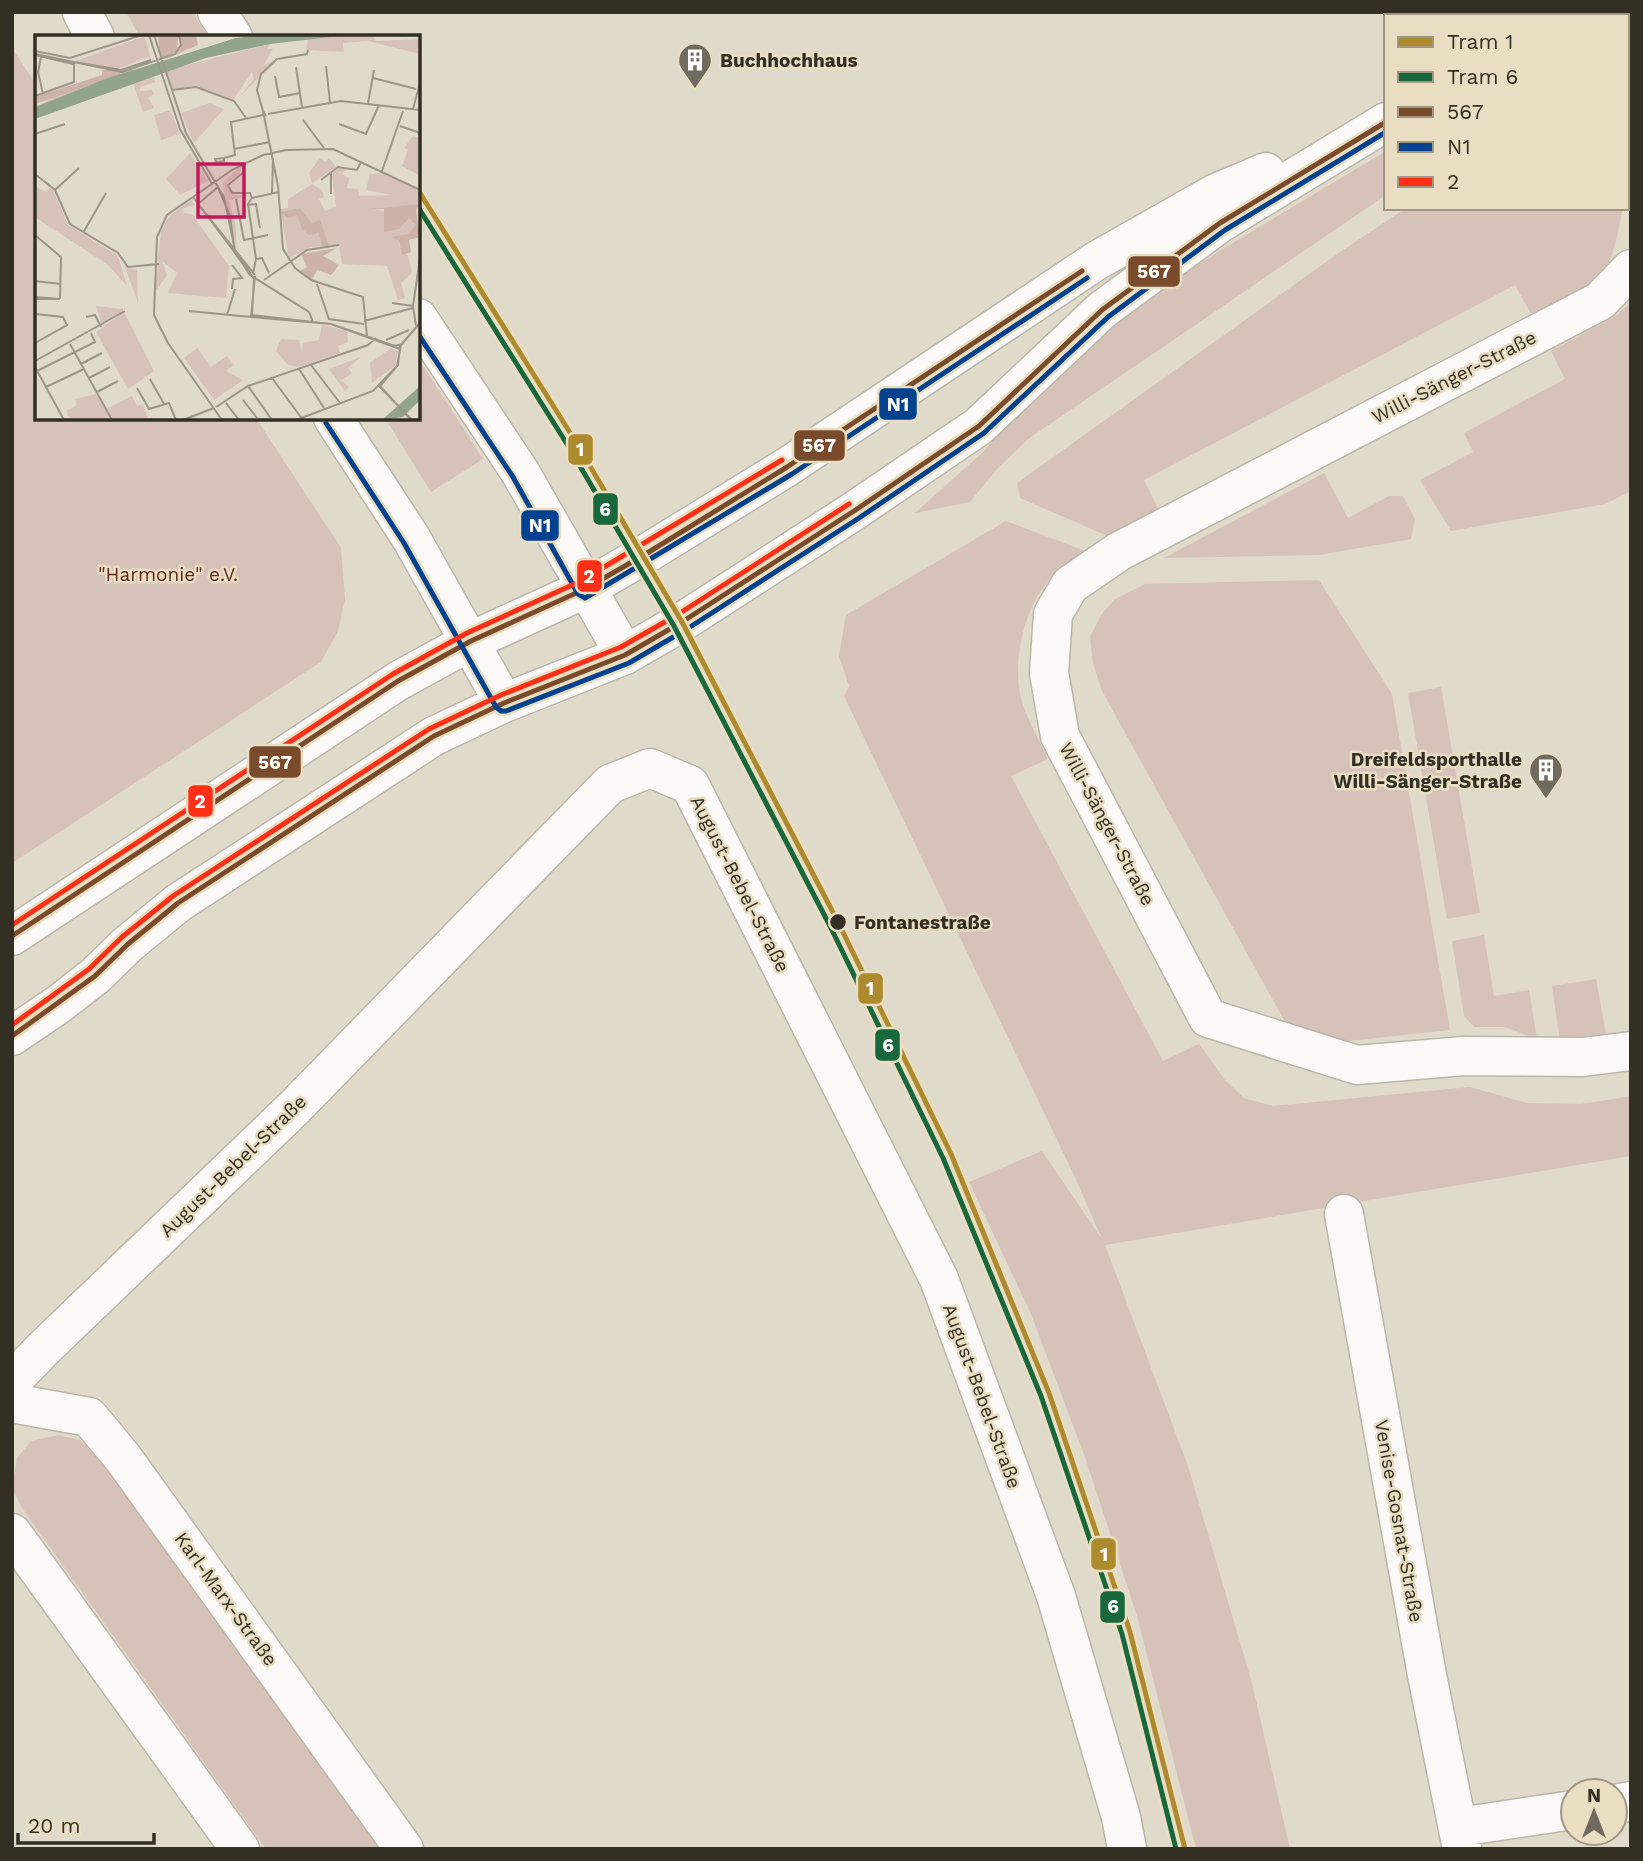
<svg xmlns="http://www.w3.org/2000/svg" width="1643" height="1861" font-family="'Work Sans',sans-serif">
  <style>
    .green { fill: #d6c2b9 }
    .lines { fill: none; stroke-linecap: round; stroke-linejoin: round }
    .minor-casing { stroke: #bbb6aa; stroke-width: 41 }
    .major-casing { stroke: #bbb6aa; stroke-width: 41 }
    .minor { stroke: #faf9f7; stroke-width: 38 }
    .major { stroke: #faf9f7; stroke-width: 38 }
    .bus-1-casing { stroke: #e9ddc2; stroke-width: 10 }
    .bus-2-casing { stroke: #e9ddc2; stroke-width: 10 }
    .bus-3-casing { stroke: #e9ddc2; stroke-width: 10 }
    .bus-1 { stroke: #7a4b2a; stroke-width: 5 }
    .bus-2 { stroke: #02428e; stroke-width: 5 }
    .bus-3 { stroke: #ff2e17; stroke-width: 5 }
    .tram-1-casing { stroke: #e9ddc2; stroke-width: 10 }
    .tram-2-casing { stroke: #e9ddc2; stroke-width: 10 }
    .tram-1 { stroke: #ad8a2e; stroke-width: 5 }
    .tram-2 { stroke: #18683c; stroke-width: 5 }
    .stop-dot { fill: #332f24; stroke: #e9ddc2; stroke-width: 2.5 }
    .labels { text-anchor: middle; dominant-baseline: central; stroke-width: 5; stroke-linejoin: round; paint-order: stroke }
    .poi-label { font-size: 19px; font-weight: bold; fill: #332f24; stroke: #e9ddc2; text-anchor: start }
    .street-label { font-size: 19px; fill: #332f24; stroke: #e9ddc2 }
    .park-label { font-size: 19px; fill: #612821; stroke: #e9ddc2 }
    .stop-label { font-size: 19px; font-weight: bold; fill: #332f24; stroke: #e9ddc2; text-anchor: start }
    .inset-road { fill: none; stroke: #9b9688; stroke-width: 2 }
    .view { fill: #c2185b; fill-opacity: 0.15; stroke: #c2185b; stroke-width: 3.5 }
    .inset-edge { fill: none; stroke: #332f24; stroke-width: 3.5 }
    .line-badge { stroke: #e9ddc2; stroke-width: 2.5 }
    .badge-label { font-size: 19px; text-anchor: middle; font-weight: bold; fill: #fff }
  </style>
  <rect width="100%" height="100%" fill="#e0dacb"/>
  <path class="green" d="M126 12H192L208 37H140Z
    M12 48 37 86V418H256L341 548 345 599 338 631 321 662 12 863Z
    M1386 151V195L1028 439 996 470 970 502 915 513 983 452 1058 367 1140 301 1226 247Z
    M1406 208H1623C1618 228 1616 256 1602 271 1585 291 1554 302 1531 314L1515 285 1144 480 1160 512 1110 537 1020 498 1017 483 1340 252Z
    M1631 303V491L1605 504 1451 531 1420 480 1473 452 1464 433 1565 379 1551 351 1612 318Z
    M418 358 483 459 431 492 385 418H418Z
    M1324 473 1348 518 1389 496H1403L1415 519 1411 539 1319 555 1164 558Z
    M1006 521 1085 551C1070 561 1056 571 1044 586 1022 616 1011 669 1023 705 1029 723 1040 741 1048 759L1011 776 1163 1061 1199 1044 1225 1080 1244 1098 1273 1106 1470 1087 1527 1103 1581 1104 1631 1096V1156L1105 1245 1188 1466 1252 1683 1290 1849H1196L1137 1616 1086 1460 1031 1314 969 1182 1042 1151 1102 1239 1073 1173 844 696 849 686 839 656 846 615Z
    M1319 580 1392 694 1450 1030 1340 1042 1300 1034 1285 1022 1102 691 1093 663 1090 637 1101 615 1115 599 1145 584Z
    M1441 687 1480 913 1447 919 1408 693Z
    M1484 935 1494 996 1529 990 1537 1039 1505 1027H1474L1464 1016 1452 941Z
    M1596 979 1607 1040 1560 1041 1552 986Z
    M58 1435 80 1440 102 1461 379 1849H266L22 1508 12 1488 17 1458 31 1441Z"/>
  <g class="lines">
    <g class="minor-casing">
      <path id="minor" d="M1627 120 1631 125
        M1631 269 1600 301 1118 552 1070 585 1053 614 1049 673 1060 736 1208 1018 1357 1065 1464 1056 1583 1057 1631 1051
        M1344 1214 1427 1675 1462 1849
        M12 1381 43 1349 294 1108 610 784 650 768 690 785 939 1279 1056 1596 1121 1817 1127 1849
        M12 1403 89 1417 123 1458 404 1849
        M12 1533 240 1849
        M1615 1804 1631 1801
        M1459 1827 1573 1810"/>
    </g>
    <g class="major-casing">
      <path id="major" d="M82 12 95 37
        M217 12 233 37
        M1562 16 1568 12
        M418 318 520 472 625 655
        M333 418 411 538 504 703
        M12 936 398 681 471 641 585 589 644 555 787 467 1096 261 1214 194 1266 172
        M12 1036 59 1004 95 976 128 944 178 903 434 736 504 703 625 655 682 622 854 511 979 426 1102 310 1220 223 1386 122"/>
    </g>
    <use href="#minor" class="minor"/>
    <use href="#major" class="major"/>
    <g class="bus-1-casing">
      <path id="bus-1" d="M12 936 398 681 471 641 585 589 644 555 787 467 1082 271
        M12 1036 95 976 128 944 178 903 434 736 504 703 625 655 682 622 854 511 979 426 1102 310 1220 223 1386 122"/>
    </g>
    <g class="bus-2-casing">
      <path id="bus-2" d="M418 334 513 477 578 594 585 598 792 474 1087 278
        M326 423 404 543 496 707 501 711H506L629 663 687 629 859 518 984 433 1108 317 1225 230 1386 132"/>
    </g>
    <g class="bus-3-casing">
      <path id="bus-3" d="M12 925 393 674 467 633 581 581 782 460
        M12 1025 89 969 122 937 173 896 429 729 501 695 621 647 677 615 849 504"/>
    </g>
    <use href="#bus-1" class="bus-1"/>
    <use href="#bus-2" class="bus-2"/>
    <use href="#bus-3" class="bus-3"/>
    <g class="tram-1-casing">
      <path id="tram-1" d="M418 190 574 439 682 622 838 922 951 1154 1049 1393 1130 1632 1185 1849"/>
    </g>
    <g class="tram-2-casing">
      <path id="tram-2" d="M418 207 567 444 674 626 830 926 943 1158 1041 1396 1122 1634 1176 1849"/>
    </g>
    <use href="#tram-1" class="tram-1"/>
    <use href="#tram-2" class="tram-2"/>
  </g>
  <defs>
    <g id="building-pin" transform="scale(1.75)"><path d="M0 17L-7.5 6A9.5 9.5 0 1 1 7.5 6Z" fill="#706b5e" stroke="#e9ddc2"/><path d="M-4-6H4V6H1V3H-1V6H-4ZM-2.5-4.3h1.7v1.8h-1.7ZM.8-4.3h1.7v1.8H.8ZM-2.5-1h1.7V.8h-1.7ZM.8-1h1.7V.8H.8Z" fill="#fff"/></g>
  </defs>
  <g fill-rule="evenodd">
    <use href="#building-pin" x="695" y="60"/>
    <use href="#building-pin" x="1546" y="770"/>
  </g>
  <circle class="stop-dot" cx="838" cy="922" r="9"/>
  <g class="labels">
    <g class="poi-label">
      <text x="720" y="60">Buchhochhaus</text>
      <text x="1522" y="759" text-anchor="end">Dreifeldsporthalle<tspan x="1522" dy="22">Willi-Sänger-Straße</tspan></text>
    </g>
    <g class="street-label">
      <text transform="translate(1454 377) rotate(-27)">Willi-Sänger-Straße</text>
      <text transform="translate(1107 824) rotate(62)">Willi-Sänger-Straße</text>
      <text transform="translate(740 884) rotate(63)">August-Bebel-Straße</text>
      <text transform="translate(233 1166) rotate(-44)">August-Bebel-Straße</text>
      <text transform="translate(982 1396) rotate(70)">August-Bebel-Straße</text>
      <text transform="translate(1399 1521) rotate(80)">Venise-Gosnat-Straße</text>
      <text transform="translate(226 1599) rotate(54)">Karl-Marx-Straße</text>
    </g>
    <g class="park-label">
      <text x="168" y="574">"Harmonie" e.V.</text>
    </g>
    <g class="stop-label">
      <text x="854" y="922">Fontanestraße</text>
    </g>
  </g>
  <g transform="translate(35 35)">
    <rect width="385" height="385" fill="#e0dacb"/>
    <path d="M313 0 338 1 341 6 385 4V19L333 6 308 8 309 17 271 15 273 3ZM110 1 116 25 113 22 82 34 40 26ZM235 9 232 14H238L228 31 244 22 202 65 219 44 217 37 198 65 161 51 137 54 129 36ZM120 30 83 43 70 44 0 72 53 45ZM119 40 120 47 105 52V56L117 55 119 60 113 62 119 73 108 77 98 48ZM175 68 189 74 159 108 146 78ZM135 75 145 99 126 105 119 80ZM378 101 385 103V141L367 131 373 115 369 113ZM155 118 173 146 145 160 131 144ZM285 123 290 127 294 123 301 132 277 148 274 138ZM206 131V138L192 148 198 160 216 161 194 165 201 191V213L187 148ZM303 133 311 134 307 139 314 143 312 153 323 154 324 161 356 160 331 155 335 139 346 138 385 156V169L339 174 377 184 381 191 363 209 373 221 377 238 366 248 370 263 363 265 352 231 307 229 304 211 276 212 254 223 245 174 253 173V164L277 149 287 155 289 162 284 164 290 176 301 172 297 139ZM0 151 11 157 15 152 18 155 33 190 83 221 92 251 73 230 0 182ZM156 165 160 170 147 174 149 178 157 179 194 231 191 263 133 258 142 238 127 226 132 240 120 257 126 196 134 181ZM87 224 91 232 102 235 103 268ZM61 271 88 274V276L67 290ZM89 277 119 336 93 354 61 297ZM287 290 312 296 313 307 303 311 305 318 265 332 253 330 241 316 246 304 264 305 267 318 268 308 284 305ZM162 313 176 332 192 321 198 330 191 336 208 345 179 365 149 323ZM356 313 363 317 360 331 337 348 335 328ZM326 322 313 333 317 338 307 345 301 341 314 352 310 356 294 334ZM61 359 76 385H36L31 376 42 370 40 364ZM97 361 102 371 107 369 114 385H77L71 374Z" fill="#d6c2b9"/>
    <path d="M123 0H143L142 16 125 25ZM145 0H161L163 10 131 24 146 13ZM67 35H99L0 69V62L67 40ZM385 169 381 175 385 202 374 205 376 217 367 220 364 206 357 202 373 199 381 190 374 183 364 194 349 197V174H336ZM265 173 277 188 285 185 294 211H287L284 198 274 200 267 194 262 180 253 183 245 177ZM302 213 288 221 304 230 296 240 282 235 277 245 265 236 272 232 266 219Z" fill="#ccb2a7"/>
    <path d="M226 0H313L235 9 171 23 0 84V72L70 44 201 3ZM385 351V365L368 382 347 385Z" fill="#92a58c"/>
    <path class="inset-road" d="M114 0 145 94 177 149M119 0 151 98 189 162 200 215 219 244 217 280 296 289 360 311 367 309M0 16 35 23 107 0M0 19 87 37 140 19 146 10 144 0M0 20 38 29M6 22 3 37 8 59M39 27 86 35 116 25M291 31 295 67M261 32 267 72M240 41 244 62 265 58M338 43 381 54M137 55 161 52 199 66 211 83M0 61 39 47V28M333 68 339 35M378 74 385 48M228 76 222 55 226 39 242 24 272 19 273 15M233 79 306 66 385 75M231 81 228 76 243 151 248 214 260 233 276 245 328 262 332 301M268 85 289 113M304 89 331 99 344 70M365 91 385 98M0 99 30 89M199 114 235 107M189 123 200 120 196 87 228 80M189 123V126L181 127 180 124ZM207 130 209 137 193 150 197 158H215L217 163M347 136 368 76M0 139 20 155 35 189 83 218 93 232 124 229M286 145 303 132 322 135 326 127M20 155 44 133M237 159 238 123M296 159V137M158 162 200 218M217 163 213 169 221 224 218 239M217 163 244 157M201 164 209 205 233 200M163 169 183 152 195 181 200 218 207 228 215 240 274 277 278 287M163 169 220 240M213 170 221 169 225 193M48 198 71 158M0 200 26 222 25 264M221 224 227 223 234 238M229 245 272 215 304 210M0 246 26 249M282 249 294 284 329 289M197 254 198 244 207 243 197 230M0 262 25 264H0M357 268 378 271M154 276 216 282M0 279 28 282 32 290 0 308M192 280 200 254M51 282 60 280 66 292M216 282 296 289 365 314M216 282 220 241M329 286 378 273M381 291 378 271 385 223M351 305 374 295M35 309 77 385M0 326 90 276M46 329 67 318M276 330 305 368M0 332 29 385M264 334 289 373M2 336 60 307 56 298M54 343 75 332M237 343 268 385M115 344 129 369M213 351 237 385M344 351 377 385M11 352 49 334M102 353 114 374 134 368 141 385M62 357 83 346M208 365 222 383M191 368 204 385M181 372 213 351 333 310 341 303M148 385 179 373M187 385 133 308 119 280 122 202 132 180 197 135 228 120 251 115 298 114 385 155M261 385 338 356 362 331 366 310 385 288M376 385 345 351 363 330 365 311 385 288"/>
    <path class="view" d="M163 129H209V182H163Z"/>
    <rect width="385" height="385" class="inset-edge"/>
  </g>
  <g class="line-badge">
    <rect x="1127" y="255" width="54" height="33" rx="7" fill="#7a4b2a"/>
    <rect x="878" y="387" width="40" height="34" rx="7" fill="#02428e"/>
    <rect x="793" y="429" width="53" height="33" rx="7" fill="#7a4b2a"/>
    <rect x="567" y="433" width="27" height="33" rx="7" fill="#ad8a2e"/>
    <rect x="592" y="492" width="27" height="34" rx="7" fill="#18683c"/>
    <rect x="520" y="509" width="40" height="33" rx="7" fill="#02428e"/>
    <rect x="576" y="559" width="27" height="34" rx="7" fill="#ff2e17"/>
    <rect x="248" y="745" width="54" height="34" rx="7" fill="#7a4b2a"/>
    <rect x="187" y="784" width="27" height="34" rx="7" fill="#ff2e17"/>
    <rect x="857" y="972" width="27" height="33" rx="7" fill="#ad8a2e"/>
    <rect x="874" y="1028" width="27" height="34" rx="7" fill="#18683c"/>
    <rect x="1090" y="1537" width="27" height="34" rx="7" fill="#ad8a2e"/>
    <rect x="1099" y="1590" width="27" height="34" rx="7" fill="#18683c"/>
  </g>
  <g class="badge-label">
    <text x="1154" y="278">567</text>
    <text x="898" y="411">N1</text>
    <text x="819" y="452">567</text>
    <text x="580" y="456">1</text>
    <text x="605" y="516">6</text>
    <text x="540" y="532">N1</text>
    <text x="589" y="583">2</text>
    <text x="275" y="769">567</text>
    <text x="200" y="808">2</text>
    <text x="870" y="995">1</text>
    <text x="888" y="1052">6</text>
    <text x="1104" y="1561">1</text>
    <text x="1113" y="1613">6</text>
  </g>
  <rect width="1643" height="1861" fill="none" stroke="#332f24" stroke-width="28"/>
  <rect x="1384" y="14" width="245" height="196" fill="#e9ddc2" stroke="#a09783" stroke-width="2"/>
  <rect x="1398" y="37" width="35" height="10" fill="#ad8a2e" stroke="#a09783" stroke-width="2"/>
  <text x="1447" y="49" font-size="21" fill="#332f24">Tram 1</text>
  <rect x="1398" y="72" width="35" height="10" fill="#18683c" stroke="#a09783" stroke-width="2"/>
  <text x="1447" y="84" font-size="21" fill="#332f24">Tram 6</text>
  <rect x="1398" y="107" width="35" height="10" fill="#7a4b2a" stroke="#a09783" stroke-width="2"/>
  <text x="1447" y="119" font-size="21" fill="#332f24">567</text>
  <rect x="1398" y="142" width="35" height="10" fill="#02428e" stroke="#a09783" stroke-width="2"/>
  <text x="1447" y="154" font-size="21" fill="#332f24">N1</text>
  <rect x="1398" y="177" width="35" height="10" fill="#ff2e17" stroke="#a09783" stroke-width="2"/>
  <text x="1447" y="189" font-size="21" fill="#332f24">2</text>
  <g transform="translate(1594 1812)"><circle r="33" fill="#e9ddc2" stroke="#a09783" stroke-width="2"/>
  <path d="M0-5L12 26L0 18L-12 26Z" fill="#706b5e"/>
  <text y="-10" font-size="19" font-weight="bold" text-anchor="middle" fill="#332f24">N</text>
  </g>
  <path d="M18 1833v10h136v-10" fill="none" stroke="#332f24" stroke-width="3.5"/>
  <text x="28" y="1833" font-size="21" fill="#332f24" stroke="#e9ddc2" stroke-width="5" paint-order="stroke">20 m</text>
</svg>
